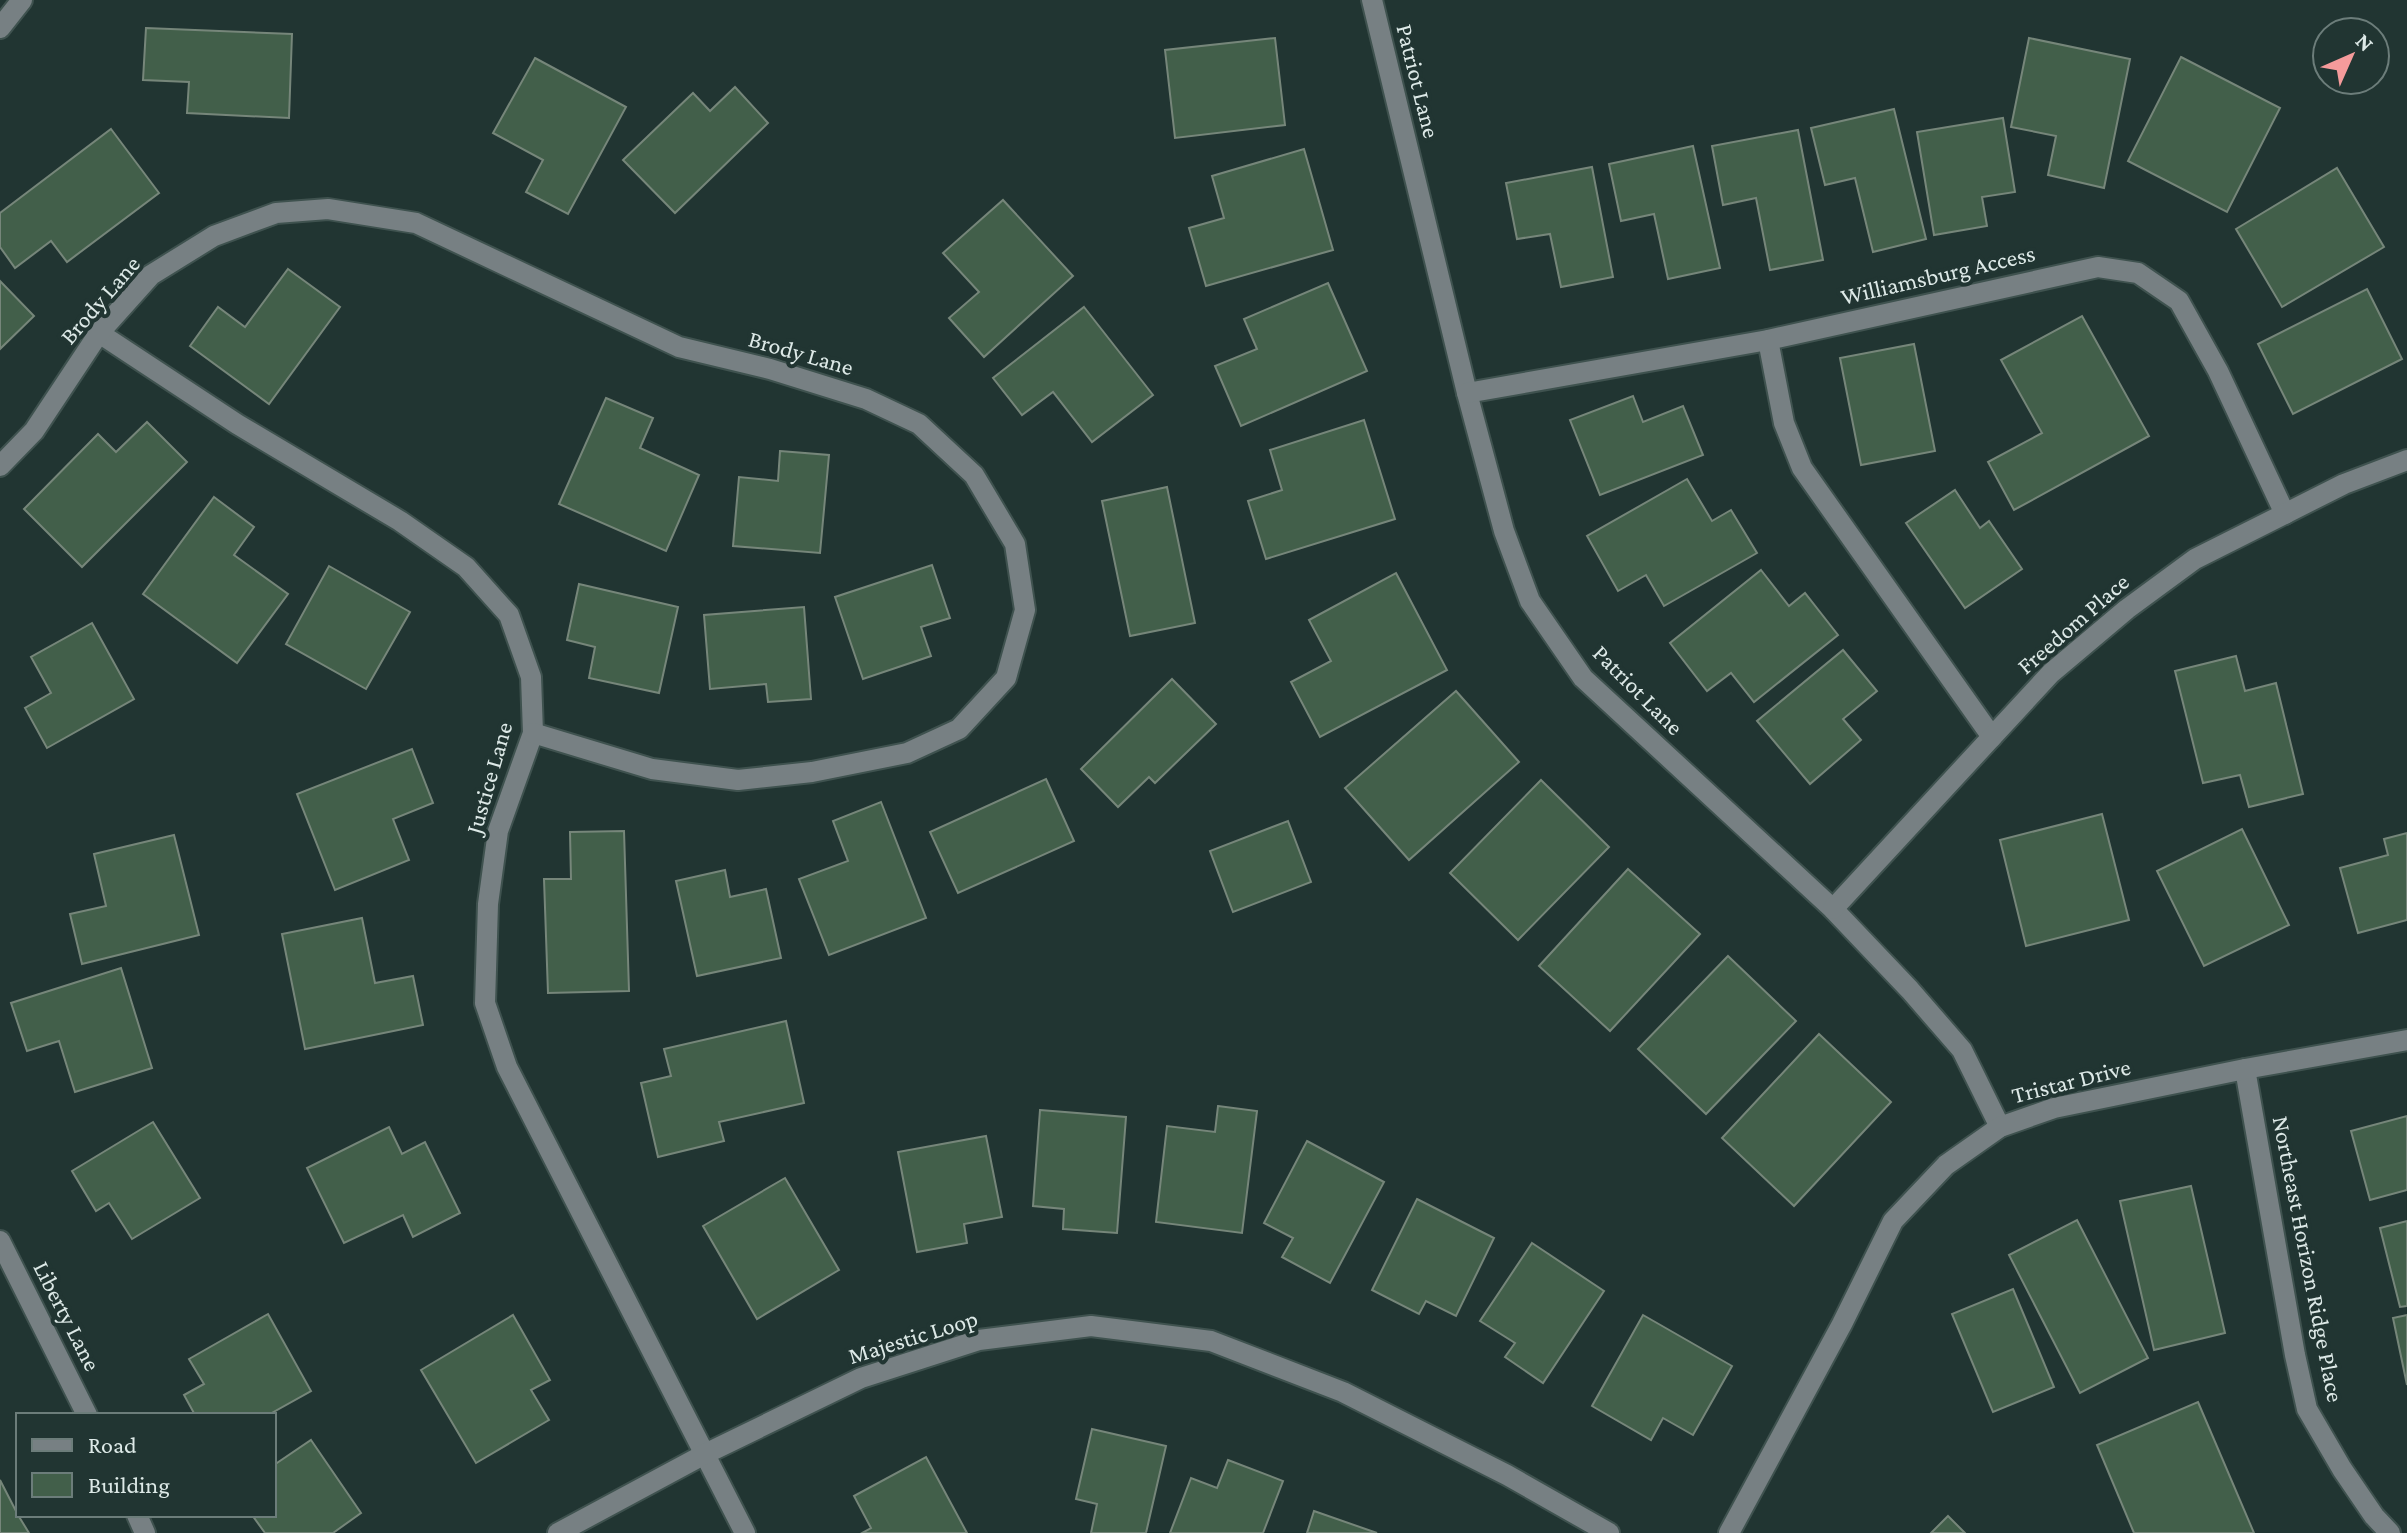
<svg xmlns="http://www.w3.org/2000/svg" width="2407" height="1533" font-family="'Crimson Pro',serif">
<style>
.building{fill:#425f4a;stroke:#76867a;stroke-width:2}
.lines{fill:none;stroke-linecap:round;stroke-linejoin:round}
.minor-casing{stroke:#3f524f;stroke-width:24}
.minor{stroke:#778083;stroke-width:20}
.labels{text-anchor:middle;stroke-width:8;stroke-linejoin:round;paint-order:stroke}
.street-label{font-size:24px;fill:#dde9e7;stroke:#213532}
</style>
<rect width="100%" height="100%" fill="#213532"/>
<!-- building -->
<g class="building">
<polygon points="146,28 292,34 289,118 187,113 189,82 143,80"/>
<polygon points="1275,38 1285,125 1175,138 1165,50"/>
<polygon points="2029,38 2130,59 2104,188 2048,175 2056,136 2011,127"/>
<polygon points="2181,57 2280,108 2227,212 2128,161"/>
<polygon points="535,58 626,107 568,214 526,192 543,160 493,133"/>
<polygon points="735,87 768,123 675,213 623,160 693,93 710,111"/>
<polygon points="1894,109 1926,239 1873,252 1855,178 1825,185 1811,128"/>
<polygon points="2003,118 2015,192 1982,197 1987,226 1934,235 1917,132"/>
<polygon points="111,129 159,193 67,262 51,241 15,268 0,247 0,213"/>
<polygon points="1798,130 1823,260 1770,270 1756,198 1723,205 1712,146"/>
<polygon points="1693,146 1720,268 1668,279 1654,214 1621,221 1609,164"/>
<polygon points="1304,149 1333,250 1206,286 1189,228 1224,218 1212,176"/>
<polygon points="1592,167 1613,277 1561,287 1550,234 1517,239 1506,183"/>
<polygon points="2337,168 2384,247 2282,307 2236,229"/>
<polygon points="1003,200 1073,276 984,357 949,318 979,292 943,253"/>
<polygon points="288,269 340,307 269,404 190,346 218,307 245,327"/>
<polygon points="0,281 34,316 0,349"/>
<polygon points="1328,283 1367,371 1241,426 1215,366 1257,349 1244,319"/>
<polygon points="2367,289 2402,359 2293,414 2258,344"/>
<polygon points="1084,307 1153,395 1092,442 1053,392 1022,415 993,378"/>
<polygon points="2082,316 2149,436 2014,510 1988,462 2042,433 2001,360"/>
<polygon points="1914,344 1935,451 1861,465 1840,358"/>
<polygon points="1633,396 1643,422 1683,406 1703,455 1600,495 1570,420"/>
<polygon points="606,398 653,418 640,448 699,475 666,551 559,504"/>
<polygon points="1364,420 1395,519 1266,559 1248,501 1282,490 1270,450"/>
<polygon points="147,422 187,462 82,567 24,509 98,434 116,452"/>
<polygon points="780,451 829,455 820,553 733,546 739,477 778,481"/>
<polygon points="1687,479 1712,521 1731,510 1757,553 1664,606 1646,575 1618,591 1587,536"/>
<polygon points="1167,487 1195,623 1130,636 1102,501"/>
<polygon points="1955,490 1980,528 1989,521 2022,569 1965,608 1906,523"/>
<polygon points="214,497 254,527 234,555 288,594 237,663 143,594"/>
<polygon points="932,565 950,618 921,627 931,656 863,679 835,597"/>
<polygon points="329,566 410,612 366,689 286,644"/>
<polygon points="1761,570 1789,606 1805,593 1838,635 1754,702 1731,673 1707,691 1670,643"/>
<polygon points="1396,573 1447,670 1320,737 1291,682 1331,661 1309,620"/>
<polygon points="579,584 678,607 659,693 589,678 595,647 567,640"/>
<polygon points="804,607 811,699 768,702 766,684 710,689 704,615"/>
<polygon points="92,623 134,699 47,748 25,708 51,693 31,657"/>
<polygon points="1843,650 1877,691 1843,719 1861,740 1810,784 1757,721"/>
<polygon points="2236,656 2245,691 2276,683 2303,794 2249,807 2240,775 2203,783 2175,671"/>
<polygon points="1172,679 1216,724 1155,783 1149,777 1118,807 1081,769"/>
<polygon points="1456,691 1519,762 1409,860 1345,788"/>
<polygon points="412,749 433,803 393,819 409,860 335,890 297,794"/>
<polygon points="1046,779 1074,841 958,893 930,832"/>
<polygon points="1541,780 1609,847 1518,940 1450,873"/>
<polygon points="881,802 926,918 829,955 799,879 848,861 833,821"/>
<polygon points="2102,814 2129,920 2026,946 2000,840"/>
<polygon points="1288,821 1311,882 1233,912 1210,851"/>
<polygon points="2242,829 2289,925 2204,966 2157,871"/>
<polygon points="624,831 629,991 548,993 544,879 571,879 570,832"/>
<polygon points="2407,833 2407,920 2358,933 2340,868 2388,855 2384,839"/>
<polygon points="174,835 199,935 82,964 70,914 106,906 94,854"/>
<polygon points="1628,869 1700,934 1610,1031 1539,966"/>
<polygon points="725,870 730,897 766,889 781,958 697,976 676,881"/>
<polygon points="362,918 375,983 413,976 423,1025 305,1049 282,934"/>
<polygon points="1728,956 1796,1021 1706,1114 1638,1049"/>
<polygon points="121,968 152,1068 75,1092 59,1041 27,1051 11,1003"/>
<polygon points="786,1021 804,1103 719,1122 724,1141 658,1157 641,1083 671,1076 664,1049"/>
<polygon points="1819,1034 1891,1102 1794,1206 1722,1138"/>
<polygon points="1218,1106 1257,1111 1242,1233 1156,1222 1167,1126 1215,1132"/>
<polygon points="1040,1110 1126,1117 1117,1233 1063,1229 1064,1209 1033,1206"/>
<polygon points="2407,1116 2407,1190 2370,1200 2351,1131"/>
<polygon points="153,1122 200,1198 132,1239 109,1203 96,1211 72,1171"/>
<polygon points="389,1127 402,1154 425,1142 460,1213 413,1237 403,1215 344,1243 307,1168"/>
<polygon points="986,1136 1002,1217 964,1224 967,1243 917,1252 898,1152"/>
<polygon points="1307,1141 1384,1182 1330,1283 1282,1257 1293,1238 1264,1223"/>
<polygon points="785,1178 839,1270 757,1319 703,1226"/>
<polygon points="2191,1186 2225,1333 2154,1350 2120,1201"/>
<polygon points="1417,1199 1494,1238 1456,1316 1426,1301 1419,1314 1372,1290"/>
<polygon points="2077,1220 2148,1358 2080,1393 2009,1255"/>
<polygon points="2407,1221 2407,1306 2400,1307 2380,1228"/>
<polygon points="1532,1243 1604,1291 1543,1383 1505,1357 1515,1343 1480,1321"/>
<polygon points="2013,1289 2054,1387 1993,1412 1952,1314"/>
<polygon points="268,1314 311,1391 268,1415 195,1415 184,1395 204,1384 189,1359"/>
<polygon points="513,1315 550,1380 531,1390 549,1420 476,1463 421,1370"/>
<polygon points="1643,1315 1732,1366 1693,1435 1663,1418 1651,1440 1592,1406"/>
<polygon points="2407,1315 2407,1385 2393,1318"/>
<polygon points="2198,1402 2254,1533 2134,1533 2097,1445"/>
<polygon points="1092,1429 1166,1446 1146,1533 1091,1533 1097,1504 1076,1499"/>
<polygon points="311,1440 361,1513 333,1533 265,1533 252,1515 274,1515 274,1465"/>
<polygon points="926,1457 967,1533 862,1533 871,1528 854,1496"/>
<polygon points="1228,1460 1283,1481 1263,1533 1170,1533 1191,1478 1217,1488"/>
<polygon points="0,1480 18,1515 29,1533 0,1533"/>
<polygon points="1314,1511 1377,1533 1307,1533"/>
<polygon points="1948,1516 1965,1533 1931,1533"/>
</g>
<g class="lines">
<defs>
<g id="minor">
<polyline points="1372,0 1467,393 1504,531 1530,601 1583,678 1833,909 1910,990 1962,1050 2000,1127"/>
<polyline points="0,28 22,0"/>
<polyline points="99,333 237,424 400,521 466,567 509,615 531,677 533,733 498,831 488,904 485,1003 507,1067 745,1533"/>
<polyline points="1768,340 1784,423 1802,468 1992,737"/>
<polyline points="1467,393 1768,340 2098,267 2138,273 2179,301 2218,371 2285,514"/>
<polyline points="0,466 34,431 99,333 151,275 214,236 276,213 328,209 416,223 679,347 770,369 866,399 919,424 974,475 1015,544 1025,610 1006,678 959,729 907,753 812,772 738,780 652,769 533,733"/>
<polyline points="1833,909 2051,673 2127,609 2195,559 2344,484 2407,460"/>
<polyline points="2245,1069 2295,1355 2307,1409 2342,1469 2374,1516 2390,1533"/>
<polyline points="0,1241 87,1415"/>
<polyline points="137,1515 145,1533"/>
<polyline points="558,1533 705,1454 861,1378 979,1340 1091,1326 1211,1341 1343,1392 1507,1475 1609,1533"/>
<polyline points="1729,1533 1842,1324 1893,1221 1946,1165 2000,1127 2054,1108 2245,1069 2407,1040"/>
</g>
</defs>
<!-- minor casing -->
<use href="#minor" class="minor-casing"/>
<!-- minor -->
<use href="#minor" class="minor"/>
</g>
<g class="labels">
<!-- street labels -->
<g class="street-label">
<text transform="translate(1418 81) rotate(76)" y="8">Patriot Lane</text>
<text transform="translate(1938 275) rotate(-13)" y="8">Williamsburg Access</text>
<text transform="translate(100 300) rotate(-49)" y="8">Brody Lane</text>
<text transform="translate(801 353) rotate(16)" y="8">Brody Lane</text>
<text transform="translate(2073 624) rotate(-41)" y="8">Freedom Place</text>
<text transform="translate(1638 690) rotate(45)" y="8">Patriot Lane</text>
<text transform="translate(489 778) rotate(-74)" y="8">Justice Lane</text>
<text transform="translate(2071 1081) rotate(-14)" y="8">Tristar Drive</text>
<text transform="translate(2308 1259) rotate(79)" y="8">Northeast Horizon Ridge Place</text>
<text transform="translate(67 1316) rotate(63)" y="8">Liberty Lane</text>
<text transform="translate(913 1337) rotate(-17)" y="8">Majestic Loop</text>
</g>
</g>
<!-- legend -->
<rect x="16" y="1413" width="260" height="104" fill="#213532" stroke="#6c7d7a" stroke-width="2"/>
<rect x="32" y="1439" width="40" height="12" fill="#778083" stroke="#6c7d7a" stroke-width="2"/>
<text x="88" y="1453" font-size="24" fill="#dde9e7">Road</text>
<rect x="32" y="1473" width="40" height="24" fill="#425f4a" stroke="#6c7d7a" stroke-width="2"/>
<text x="88" y="1493" font-size="24" fill="#dde9e7">Building</text>
<!-- north arrow -->
<g transform="translate(2351 56) rotate(45)"><circle r="38" fill="#213532" stroke="#6c7d7a" stroke-width="2"/>
<path d="M0-6L14 30L0 20L-14 30Z" fill="#f59b9b"/>
<text y="-12" font-size="22" font-weight="bold" text-anchor="middle" fill="#dde9e7">N</text>
</g>
</svg>
